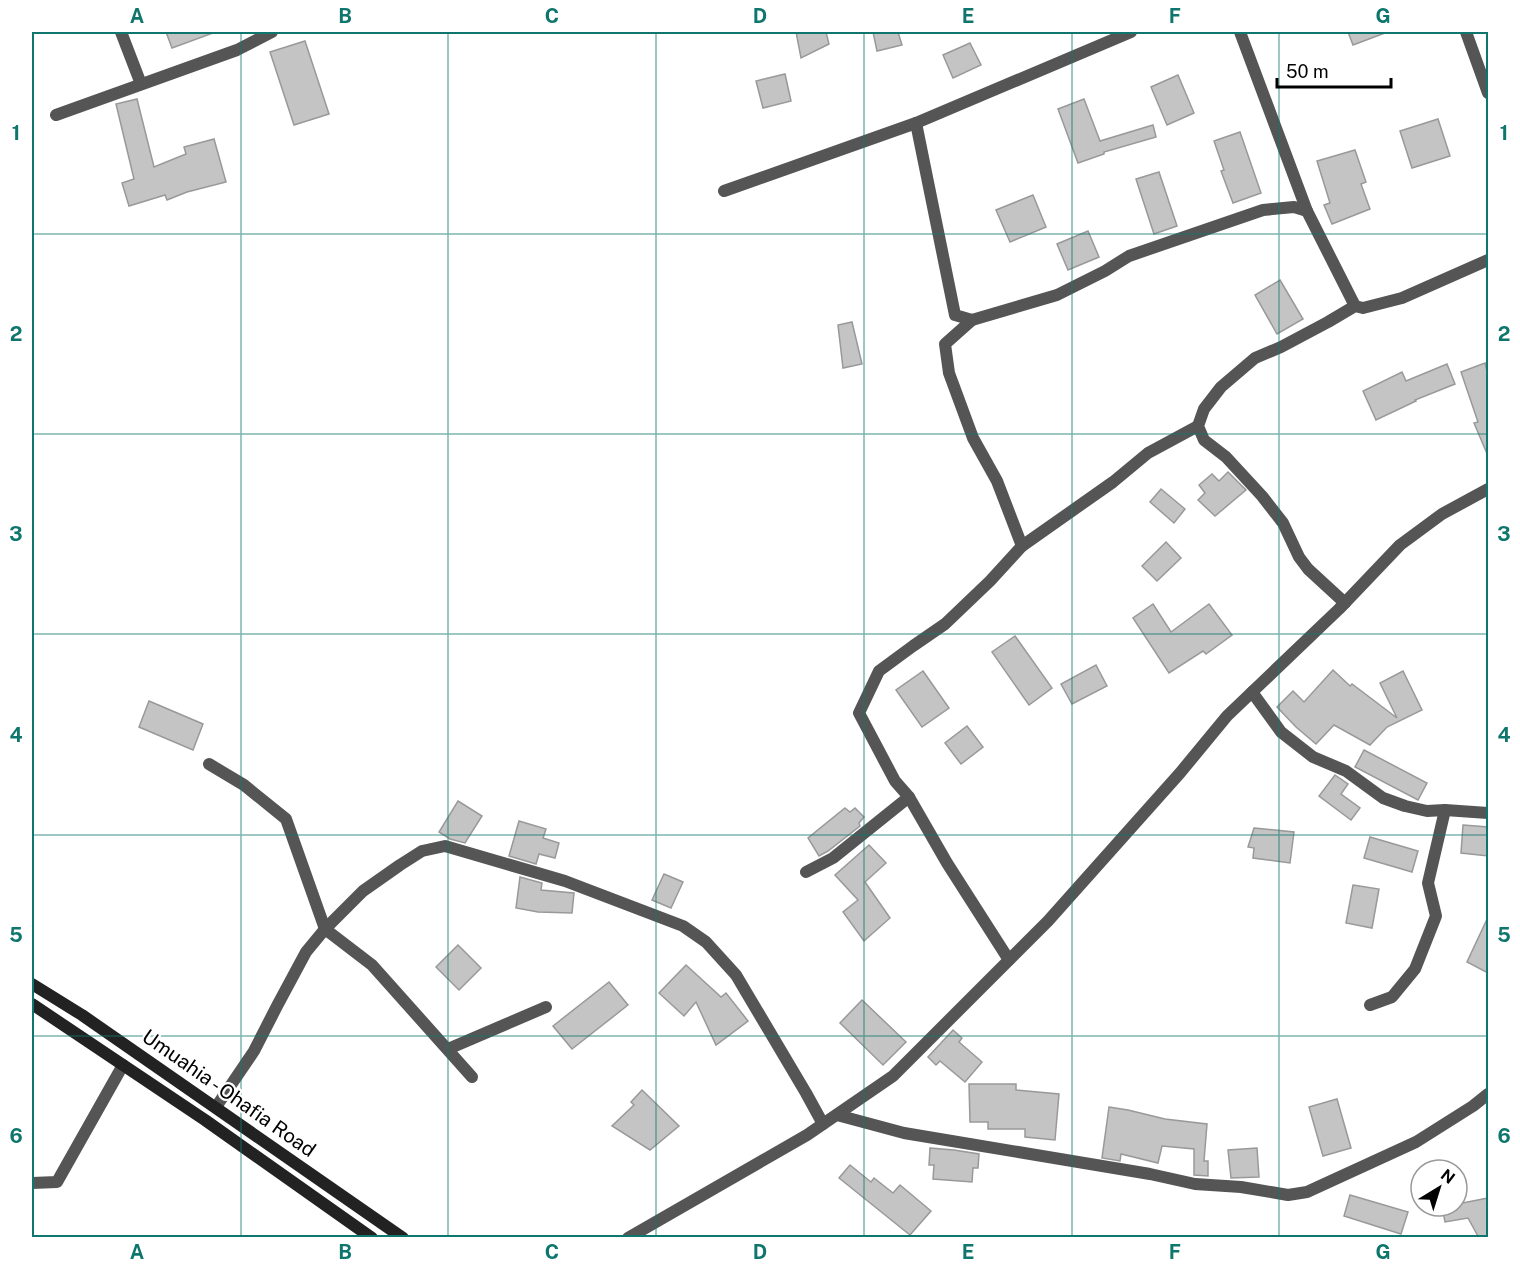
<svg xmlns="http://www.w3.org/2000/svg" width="1520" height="1269" font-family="'Public Sans',sans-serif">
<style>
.building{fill:#c4c4c4;stroke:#999;stroke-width:1.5}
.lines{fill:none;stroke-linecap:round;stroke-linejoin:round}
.minor{stroke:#555;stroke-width:12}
.secondary{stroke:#222;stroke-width:12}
.grid{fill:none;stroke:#0f766e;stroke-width:1.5;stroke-opacity:0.55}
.labels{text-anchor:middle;stroke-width:4.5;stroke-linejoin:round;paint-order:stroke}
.street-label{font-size:20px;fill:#000;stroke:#fff}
.neatline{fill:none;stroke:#0f766e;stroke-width:2}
.grid-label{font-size:20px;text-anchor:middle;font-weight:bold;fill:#0f766e}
</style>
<rect width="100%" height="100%" fill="#fff"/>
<!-- building -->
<g class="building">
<polygon points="166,32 212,32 213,33 172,48"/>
<polygon points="796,32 826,32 829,44 801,58"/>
<polygon points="873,32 898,32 902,45 877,51"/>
<polygon points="1348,32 1385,32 1385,33 1353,45"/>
<polygon points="305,41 329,114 294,125 270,52"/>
<polygon points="970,43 981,65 953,78 943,55"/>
<polygon points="785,74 791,101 763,108 756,81"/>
<polygon points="1178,75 1194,113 1167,125 1151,87"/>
<polygon points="137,99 154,167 186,154 184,147 214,139 226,182 187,192 167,200 165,195 129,206 122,183 134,179 116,104"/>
<polygon points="1084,99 1100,141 1153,125 1156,137 1104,152 1104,154 1078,163 1058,109"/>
<polygon points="1438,119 1450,156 1412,168 1400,131"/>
<polygon points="1240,132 1261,193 1233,203 1221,171 1224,170 1214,141"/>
<polygon points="1355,150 1366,182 1361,184 1370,209 1332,224 1324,205 1330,203 1317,161"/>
<polygon points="1159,172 1177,226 1154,234 1136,179"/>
<polygon points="1033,195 1046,227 1010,242 996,210"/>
<polygon points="1088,231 1099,257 1068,270 1057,244"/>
<polygon points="1280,280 1303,319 1277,334 1255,295"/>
<polygon points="852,322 862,364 843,368 838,325"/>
<polygon points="1485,363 1488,375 1488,456 1474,423 1478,422 1461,372"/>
<polygon points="1447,364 1455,384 1415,400 1416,401 1376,420 1363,391 1402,372 1406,381"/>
<polygon points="1228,472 1246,490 1215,516 1198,500 1205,493 1199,485 1212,474 1219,481"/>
<polygon points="1161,489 1185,509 1174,523 1150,502"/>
<polygon points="1166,542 1181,558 1157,581 1142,566"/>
<polygon points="1153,604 1171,632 1209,604 1232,635 1206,654 1203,651 1169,673 1133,618"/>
<polygon points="1015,636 1052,688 1029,705 992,652"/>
<polygon points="1096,665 1107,686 1072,704 1061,684"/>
<polygon points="1333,670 1350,686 1352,684 1397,718 1380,683 1403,671 1422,710 1387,727 1370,745 1334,725 1316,744 1296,727 1277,707 1293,691 1304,702"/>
<polygon points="923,671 949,708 922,727 896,690"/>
<polygon points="149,701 203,724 193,750 139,727"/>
<polygon points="967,726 983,747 961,764 945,743"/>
<polygon points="1364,750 1427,783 1418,800 1355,767"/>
<polygon points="1335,775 1348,784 1341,794 1360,808 1351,820 1319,796"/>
<polygon points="458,801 482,816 465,843 450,839 439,832"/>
<polygon points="845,808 850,812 855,808 864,817 859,823 860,826 828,851 819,856 808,838"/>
<polygon points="519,821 546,829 543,838 559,843 555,858 539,854 536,864 509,856"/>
<polygon points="1463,825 1488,827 1488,856 1461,853"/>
<polygon points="1254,828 1294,832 1290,863 1253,858 1254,848 1248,847"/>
<polygon points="1370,837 1418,851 1412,872 1364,858"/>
<polygon points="869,845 886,863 865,882 890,918 864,941 843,912 858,900 835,875"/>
<polygon points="664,874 683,882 671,908 652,900"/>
<polygon points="520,877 542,883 541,890 574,893 572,913 538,912 516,908"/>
<polygon points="1353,885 1379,889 1372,928 1346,923"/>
<polygon points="1488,917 1488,973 1467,962"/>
<polygon points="458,945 481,968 459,990 436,967"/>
<polygon points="686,965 721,997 726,993 748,1021 716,1045 696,1002 684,1016 659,993"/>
<polygon points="609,982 628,1005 572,1049 553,1026"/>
<polygon points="862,1000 906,1042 883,1065 840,1023"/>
<polygon points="953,1030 962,1038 959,1042 982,1062 965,1082 940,1061 936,1065 928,1057"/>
<polygon points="969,1084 1016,1084 1016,1090 1059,1094 1055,1140 1025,1137 1025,1129 988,1129 988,1122 970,1122"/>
<polygon points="642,1090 679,1126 650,1150 612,1126 634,1105 631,1102"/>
<polygon points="1337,1099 1351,1148 1323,1156 1309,1107"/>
<polygon points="1109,1107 1128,1110 1165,1119 1207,1124 1204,1161 1208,1161 1208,1176 1194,1175 1194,1149 1162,1146 1158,1163 1121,1154 1120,1161 1102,1158"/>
<polygon points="930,1148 954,1150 979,1154 978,1168 973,1168 972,1182 933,1179 934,1165 929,1165"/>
<polygon points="1257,1148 1259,1177 1231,1178 1228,1150"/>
<polygon points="850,1165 871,1182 874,1178 893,1193 900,1185 931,1211 910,1235 839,1178"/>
<polygon points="1350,1195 1408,1212 1401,1234 1344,1216"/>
<polygon points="1488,1198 1488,1238 1479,1238 1468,1218 1445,1222 1442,1207 1457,1206 1457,1204"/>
</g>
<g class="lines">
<!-- minor -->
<g class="minor">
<polyline points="121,32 141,84"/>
<polyline points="1240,32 1307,211"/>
<polyline points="1466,32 1488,93"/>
<polyline points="56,115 237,50 272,32"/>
<polyline points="916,123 955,315 972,320 1057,295 1105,271 1129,256 1263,210 1294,207 1307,211 1355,306"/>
<polyline points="724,191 916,123 1131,32"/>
<polyline points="1022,546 1113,482 1148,453 1198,426"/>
<polyline points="1345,603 1308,569 1299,557 1283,523 1262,496 1226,457 1204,440 1198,426 1204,409 1221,387 1255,358 1281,347 1328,322 1355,306 1363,308 1402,298 1488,260"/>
<polyline points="1252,692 1281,732 1313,757 1346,771 1383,798 1405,806 1427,811 1445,810 1488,813"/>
<polyline points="209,764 244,785 286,819 325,929 372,965 472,1077"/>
<polyline points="909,797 947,863 1009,960"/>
<polyline points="806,872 833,858 909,797 895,781 859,713 879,671 913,646 945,624 990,581 1022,546 997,481 973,438 949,373 945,344 972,320"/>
<polyline points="1370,1005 1392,997 1415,969 1436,916 1428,883 1445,810"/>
<polyline points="448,1049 546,1007"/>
<polyline points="216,1107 254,1051 277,1006 306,952 325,929 363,891 400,865 422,851 445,846 565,881 683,926 706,942 736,975 806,1093 823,1124"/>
<polyline points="837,1115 904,1133 1150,1174 1195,1184 1241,1187 1288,1195 1307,1192 1416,1142 1473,1106 1488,1094"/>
<polyline points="32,1183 57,1182 123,1065"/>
<polyline points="628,1238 807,1135 893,1076 1048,921 1180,773 1227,716 1339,609 1400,545 1442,514 1488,489"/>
</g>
<!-- secondary -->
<g class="secondary">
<polyline points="32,984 82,1015 403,1238"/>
<polyline points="32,1004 205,1120 372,1238"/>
</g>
</g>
<!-- grid -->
<path class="grid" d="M241,32v1206M448,32v1206M656,32v1206M864,32v1206M1072,32v1206M1279,32v1206M32,234h1456M32,434h1456M32,634h1456M32,835h1456M32,1036h1456"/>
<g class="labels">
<!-- street labels -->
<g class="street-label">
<text transform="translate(229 1093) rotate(35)" y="7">Umuahia - Ohafia Road</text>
</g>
</g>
<!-- border -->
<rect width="1520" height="1269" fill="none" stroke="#ffffff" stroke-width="66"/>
<!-- north arrow -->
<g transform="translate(1439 1188) rotate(38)"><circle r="28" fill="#ffffff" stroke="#999999" stroke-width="1.5"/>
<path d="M0-4.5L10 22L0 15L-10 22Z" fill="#000000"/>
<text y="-9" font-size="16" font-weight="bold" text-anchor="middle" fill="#000000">N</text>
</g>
<!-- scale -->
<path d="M1277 78v9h114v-9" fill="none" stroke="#000000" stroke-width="3"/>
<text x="1286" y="78" font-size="18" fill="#000000" stroke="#ffffff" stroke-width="4.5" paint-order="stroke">50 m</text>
<rect x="33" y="33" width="1454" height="1203" class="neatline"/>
<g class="grid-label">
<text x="137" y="23">A</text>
<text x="345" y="23">B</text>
<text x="552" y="23">C</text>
<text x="760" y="23">D</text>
<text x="968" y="23">E</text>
<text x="1175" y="23">F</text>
<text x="1383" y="23">G</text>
<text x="16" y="140">1</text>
<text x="1504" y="140">1</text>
<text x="16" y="341">2</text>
<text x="1504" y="341">2</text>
<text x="16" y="541">3</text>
<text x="1504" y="541">3</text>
<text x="16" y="742">4</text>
<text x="1504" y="742">4</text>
<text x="16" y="942">5</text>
<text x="1504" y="942">5</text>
<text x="16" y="1143">6</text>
<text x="1504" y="1143">6</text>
<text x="137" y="1259">A</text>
<text x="345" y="1259">B</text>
<text x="552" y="1259">C</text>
<text x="760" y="1259">D</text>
<text x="968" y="1259">E</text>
<text x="1175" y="1259">F</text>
<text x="1383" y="1259">G</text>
</g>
</svg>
